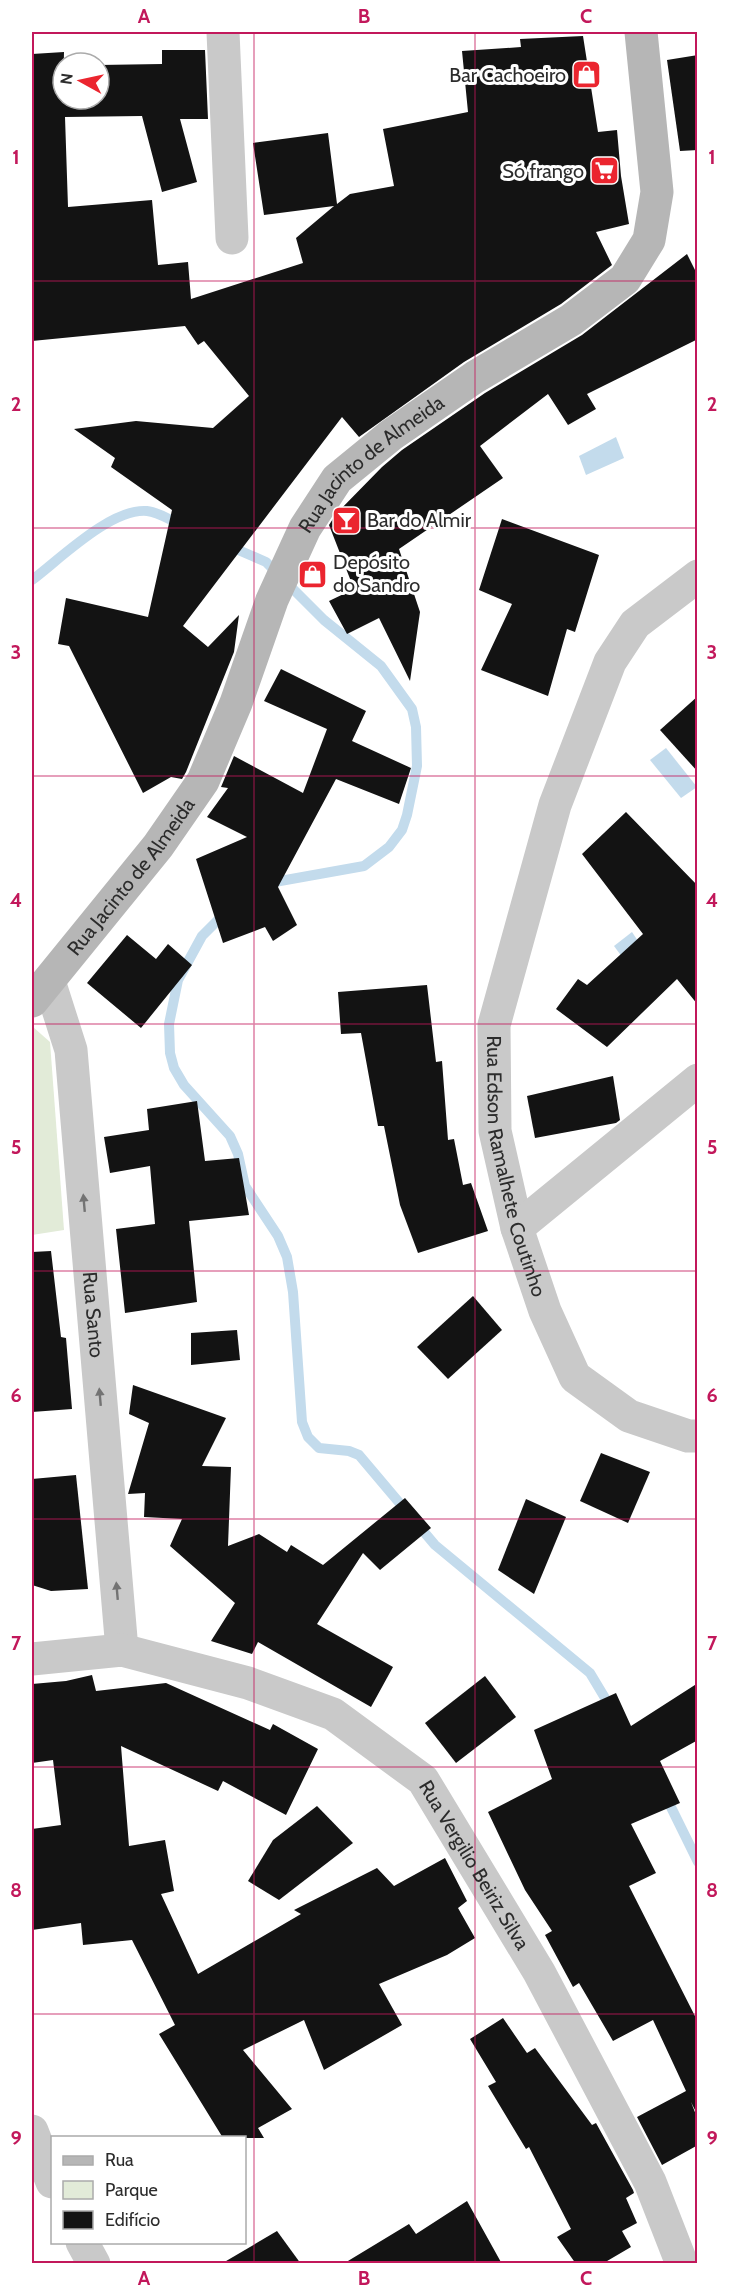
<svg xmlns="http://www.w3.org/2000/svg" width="729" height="2295" font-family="Cabin,sans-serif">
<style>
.green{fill:#e2ebd8}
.water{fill:#c3dbec}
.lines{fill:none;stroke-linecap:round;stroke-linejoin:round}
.stream{stroke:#c3dbec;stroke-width:10}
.building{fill:#131313}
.street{stroke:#c9c9c9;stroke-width:33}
.secondary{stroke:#b6b6b6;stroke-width:33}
.oneway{fill:#737373}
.grid{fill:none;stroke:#c2185b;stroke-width:1.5;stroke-opacity:0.55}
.labels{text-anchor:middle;stroke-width:6;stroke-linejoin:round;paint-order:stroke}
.poi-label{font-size:20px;fill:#2c2c2c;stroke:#fff;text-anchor:end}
.street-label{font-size:20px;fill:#2c2c2c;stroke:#fff}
.neatline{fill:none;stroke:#c2185b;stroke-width:2}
.grid-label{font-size:20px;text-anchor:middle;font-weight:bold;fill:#c2185b}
</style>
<rect width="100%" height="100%" fill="#fff"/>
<!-- green -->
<polygon class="green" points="33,1027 50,1042 64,1230 32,1235"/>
<!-- water -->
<g class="water">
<polygon points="616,437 624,458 586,475 579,456"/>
<polygon points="666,748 697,787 681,798 650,760"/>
<polygon points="632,932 659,973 642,984 614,946"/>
</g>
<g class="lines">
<!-- stream -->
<g class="stream">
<polyline points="229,546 266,562 324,620 381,666 412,709 416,727 417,766 407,815 402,830 389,847 364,866 269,883"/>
<path d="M32,580c28,-21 79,-72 115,-69 12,1 24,10 35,14"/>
<polyline points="225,913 202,936 178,980 169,1024 170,1053 174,1068 184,1085 230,1136 238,1154 245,1186 278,1236 287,1257 293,1292 302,1422 308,1437 319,1448 349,1451 359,1455 435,1545 590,1673 611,1708"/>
<polyline points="665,1795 698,1862"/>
</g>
</g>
<!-- building -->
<g class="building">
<polygon points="583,36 598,132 617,130 621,176 629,224 596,232 612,265 561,304 464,362 359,437 342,417 183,626 208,647 239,615 234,652 186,772 182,779 171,777 143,793 69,646 58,644 66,598 148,617 172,510 111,467 115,458 74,429 136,421 213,428 249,396 204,341 198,345 185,326 32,341 32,54 64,52 63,99 99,99 99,65 162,64 162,50 205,50 208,119 180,119 197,182 162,192 142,116 65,117 68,207 152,200 158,265 188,262 191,299 303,263 296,238 334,206 264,215 253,143 328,133 337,204 350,194 394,186 383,129 468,112 462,51 521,47 520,39"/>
<polygon points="698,55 698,150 680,151 667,60"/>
<polygon points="687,254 698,276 698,339 587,394 596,409 568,425 548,394 480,446 503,478 399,549 420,612 410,681 379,618 347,634 329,601 354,589 329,525 336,514 382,467 402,450 485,393 582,335"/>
<polygon points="502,519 599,555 575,632 567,629 548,696 481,670 512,604 479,590"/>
<polygon points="281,669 366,711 352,741 411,768 399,804 336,779 278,887 297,925 273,941 265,927 223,943 196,859 247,837 207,817 228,788 221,787 234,756 303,793 327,729 264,701"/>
<polygon points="698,696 698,772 660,730"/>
<polygon points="626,812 698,886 698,1005 677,979 607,1047 556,1009 578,979 587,985 643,934 582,854"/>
<polygon points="127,935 156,959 168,944 192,965 141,1028 87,983"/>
<polygon points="427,985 436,1062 442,1061 448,1140 454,1139 463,1185 471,1183 488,1231 418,1253 400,1205 384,1126 378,1126 361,1033 341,1034 338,992"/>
<polygon points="613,1076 620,1120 616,1123 535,1138 527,1096"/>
<polygon points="197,1101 205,1161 239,1158 249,1215 189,1221 197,1302 125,1313 116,1229 155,1224 150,1166 110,1173 104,1137 149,1130 147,1109"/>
<polygon points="51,1251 61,1337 66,1338 72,1409 32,1412 32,1252"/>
<polygon points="473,1296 502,1330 448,1379 417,1347"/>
<polygon points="237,1330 240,1360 191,1365 191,1333"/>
<polygon points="133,1385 226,1418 202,1466 231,1467 228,1546 259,1534 287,1552 291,1545 323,1565 405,1498 431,1528 380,1570 363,1553 317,1624 393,1667 371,1707 258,1642 252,1654 211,1641 235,1603 170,1546 182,1519 144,1517 145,1493 128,1494 149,1423 129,1414"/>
<polygon points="601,1453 650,1472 628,1523 580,1501"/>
<polygon points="76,1475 88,1589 51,1591 32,1585 32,1479"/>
<polygon points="526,1499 566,1517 534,1594 498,1570"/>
<polygon points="92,1675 96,1691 166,1683 270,1730 273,1724 318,1749 286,1815 223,1781 218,1791 121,1746 129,1846 165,1840 174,1891 161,1894 198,1974 301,1914 294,1910 377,1868 394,1886 445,1858 467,1901 458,1908 475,1938 447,1955 379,1984 402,2025 324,2070 304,2020 243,2050 292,2109 258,2128 264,2138 223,2138 159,2034 175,2025 132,1940 83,1945 81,1923 32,1930 32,1829 61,1825 53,1760 32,1763 32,1684 66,1681"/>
<polygon points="485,1676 516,1717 456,1763 425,1723"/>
<polygon points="698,1683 698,1740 660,1761 680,1803 631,1824 656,1873 629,1886 698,2022 698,2116 691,2102 698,2120 698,2145 662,2165 637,2117 686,2091 653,2020 613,2041 579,1983 573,1987 545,1935 552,1931 525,1890 488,1812 552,1779 534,1730 616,1693 631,1726"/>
<polygon points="317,1806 353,1843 279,1900 248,1881 273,1840"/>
<polygon points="503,2018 527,2053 535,2048 592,2125 596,2123 633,2190 634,2193 626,2198 637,2223 622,2231 631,2247 602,2264 576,2264 557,2237 571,2229 529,2147 526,2149 488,2086 496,2082 470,2039"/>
<polygon points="467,2201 502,2264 343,2264 409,2224 416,2234"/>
<polygon points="277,2231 301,2264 221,2264"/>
</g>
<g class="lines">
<!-- street -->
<g class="street">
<polyline points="223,32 232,238"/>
<path id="s1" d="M698,576l-63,48 -25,38 -55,143 -61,220 1,106 22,97 28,83 30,66 54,39 59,20h10"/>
<path id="s2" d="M49,981l22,69 51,600"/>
<polyline points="517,1228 698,1080"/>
<path id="s3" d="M32,1659l90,-9 126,33 85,31 90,66 116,192 111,210 32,82"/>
<polyline points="32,2131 52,2182"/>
<polyline points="82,2242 94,2264"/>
</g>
<!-- secondary -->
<path class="secondary" id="s4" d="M32,1001l126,-155 45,-65 33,-78 36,-103 33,-72 32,-49 54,-44 84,-58 96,-57 54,-41 24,-39 8,-48 -16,-160"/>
</g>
<!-- one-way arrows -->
<defs><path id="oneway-solid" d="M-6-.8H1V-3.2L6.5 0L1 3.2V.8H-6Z" transform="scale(1.5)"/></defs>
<g class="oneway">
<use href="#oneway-solid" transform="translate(84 1203) rotate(-95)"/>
<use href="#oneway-solid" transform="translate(100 1397) rotate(-95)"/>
<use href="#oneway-solid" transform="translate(117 1591) rotate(-95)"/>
</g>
<!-- grid -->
<path class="grid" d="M254,32v2232M475,32v2232M32,281h666M32,528h666M32,776h666M32,1024h666M32,1271h666M32,1519h666M32,1767h666M32,2014h666"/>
<!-- icons -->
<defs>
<symbol id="shop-square" viewBox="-11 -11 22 22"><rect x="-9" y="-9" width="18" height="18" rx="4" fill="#eb252f" stroke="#fff"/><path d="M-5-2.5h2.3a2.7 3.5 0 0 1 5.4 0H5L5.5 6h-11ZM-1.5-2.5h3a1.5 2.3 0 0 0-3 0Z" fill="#fff"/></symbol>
<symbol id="supermarket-square" viewBox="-11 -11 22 22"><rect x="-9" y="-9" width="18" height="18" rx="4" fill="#eb252f" stroke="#fff"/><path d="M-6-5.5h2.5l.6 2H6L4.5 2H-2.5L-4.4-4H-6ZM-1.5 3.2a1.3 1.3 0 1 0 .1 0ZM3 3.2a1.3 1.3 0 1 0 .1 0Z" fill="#fff"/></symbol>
<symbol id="bar-square" viewBox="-11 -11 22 22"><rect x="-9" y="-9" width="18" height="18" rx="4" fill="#eb252f" stroke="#fff"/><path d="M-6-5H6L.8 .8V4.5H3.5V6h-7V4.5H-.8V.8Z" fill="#fff"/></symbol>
</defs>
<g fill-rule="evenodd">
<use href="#shop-square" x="570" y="58" width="33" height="33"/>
<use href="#supermarket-square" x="588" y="154" width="33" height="33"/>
<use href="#bar-square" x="330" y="504" width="33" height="33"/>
<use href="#shop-square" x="296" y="558" width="33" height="33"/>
</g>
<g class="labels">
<!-- poi labels -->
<g class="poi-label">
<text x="566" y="82">Bar Cachoeiro</text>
<text x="584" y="178">Só frango</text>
<text x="367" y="527" text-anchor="start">Bar do Almir</text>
<text x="333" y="569" text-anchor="start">Depósito<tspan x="333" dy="23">do Sandro</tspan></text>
</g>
<!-- street labels -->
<g class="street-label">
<text dy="7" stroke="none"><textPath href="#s4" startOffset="645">Rua Jacinto de Almeida</textPath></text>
<text dy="7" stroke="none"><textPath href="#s4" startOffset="159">Rua Jacinto de Almeida</textPath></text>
<text dy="7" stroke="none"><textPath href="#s1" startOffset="650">Rua Edson Ramalhete Coutinho</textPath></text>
<text dy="7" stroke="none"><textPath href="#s2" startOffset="338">Rua Santo</textPath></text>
<text dy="7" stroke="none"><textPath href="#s3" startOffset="522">Rua Vergilio Beiriz Silva</textPath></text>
</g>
</g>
<!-- border -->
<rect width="729" height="2295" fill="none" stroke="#ffffff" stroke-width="66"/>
<!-- legend -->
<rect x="51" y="2136" width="195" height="108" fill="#ffffff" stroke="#ababab" stroke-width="1.5"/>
<rect x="63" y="2156" width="30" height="9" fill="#b6b6b6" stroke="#ababab" stroke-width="1.5"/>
<text x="105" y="2166" font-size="18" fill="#2c2c2c">Rua</text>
<rect x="63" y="2181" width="30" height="18" fill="#e2ebd8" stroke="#ababab" stroke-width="1.5"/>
<text x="105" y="2196" font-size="18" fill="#2c2c2c">Parque</text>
<rect x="63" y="2211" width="30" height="18" fill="#131313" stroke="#ababab" stroke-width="1.5"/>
<text x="105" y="2226" font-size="18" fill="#2c2c2c">Edifício</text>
<!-- north arrow -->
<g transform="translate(81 81) rotate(278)"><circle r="28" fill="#ffffff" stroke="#ababab" stroke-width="1.5"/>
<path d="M0-4.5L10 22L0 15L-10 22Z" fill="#eb252f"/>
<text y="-9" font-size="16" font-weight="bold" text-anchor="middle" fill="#2c2c2c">N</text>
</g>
<rect x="33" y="33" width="663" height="2229" class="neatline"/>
<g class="grid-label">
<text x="144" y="23">A</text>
<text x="364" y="23">B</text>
<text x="586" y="23">C</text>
<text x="16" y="164">1</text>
<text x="712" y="164">1</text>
<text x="16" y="411">2</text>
<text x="712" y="411">2</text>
<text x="16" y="659">3</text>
<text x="712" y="659">3</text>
<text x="16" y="907">4</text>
<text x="712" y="907">4</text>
<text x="16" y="1154">5</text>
<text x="712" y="1154">5</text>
<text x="16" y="1402">6</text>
<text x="712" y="1402">6</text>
<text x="16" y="1650">7</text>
<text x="712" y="1650">7</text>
<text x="16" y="1897">8</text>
<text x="712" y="1897">8</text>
<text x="16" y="2145">9</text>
<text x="712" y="2145">9</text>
<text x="144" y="2285">A</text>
<text x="364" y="2285">B</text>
<text x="586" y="2285">C</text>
</g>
</svg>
